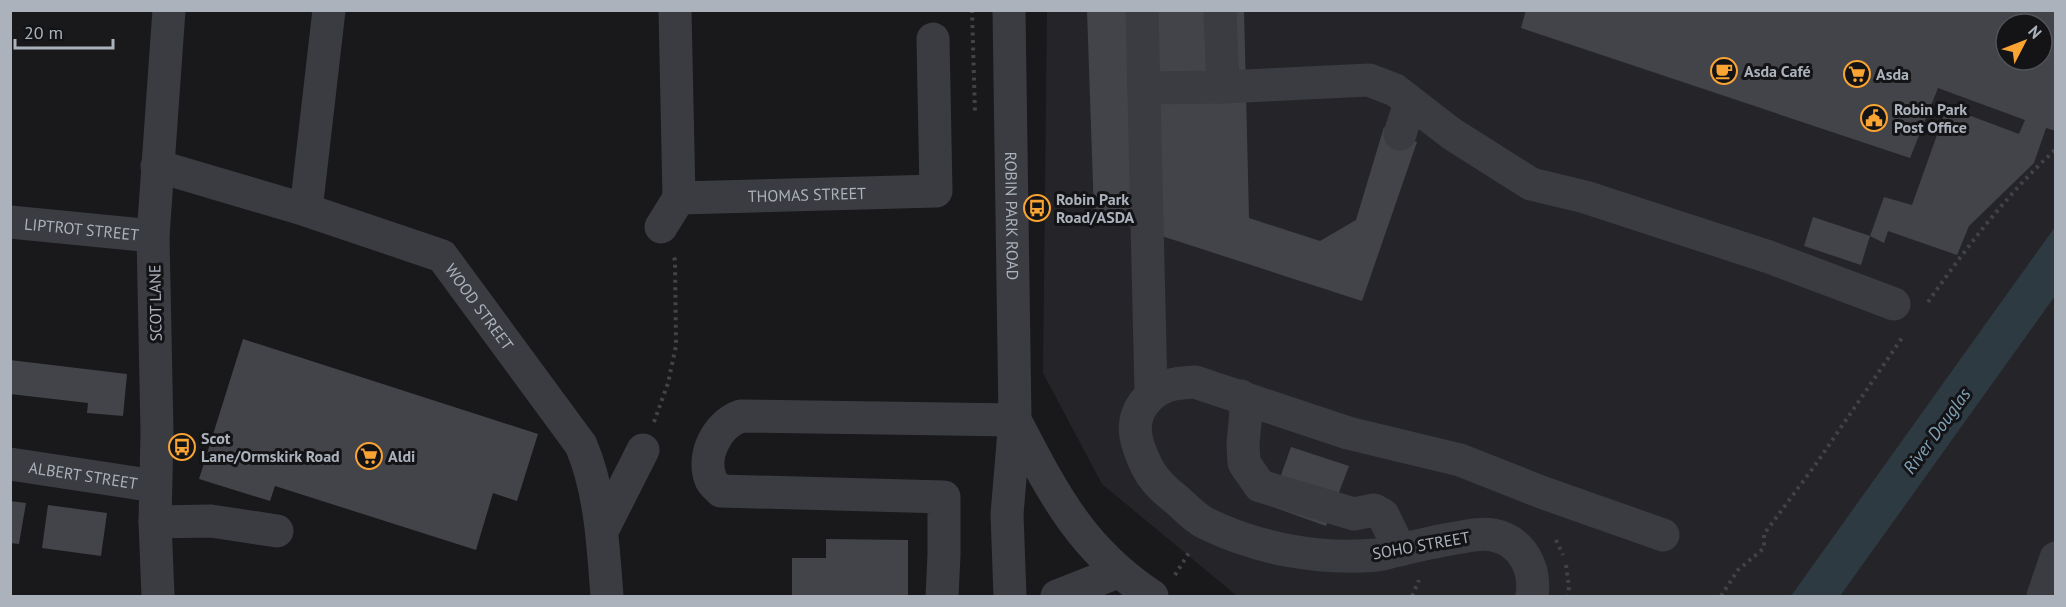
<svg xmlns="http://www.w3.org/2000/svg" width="2066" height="607" font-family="'PT Sans',sans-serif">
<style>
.built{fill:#252529;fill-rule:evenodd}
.water{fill:#2e3a41}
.building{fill:#434449;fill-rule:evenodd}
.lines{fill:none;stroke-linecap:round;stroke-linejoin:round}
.path{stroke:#404348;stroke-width:4;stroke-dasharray:3 4.5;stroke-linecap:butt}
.minor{stroke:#3a3c41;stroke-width:33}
.labels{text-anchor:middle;stroke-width:6;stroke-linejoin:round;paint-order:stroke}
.poi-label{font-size:16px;font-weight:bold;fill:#abb2bc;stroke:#141417;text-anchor:start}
.street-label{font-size:16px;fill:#abb2bc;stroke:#141417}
.water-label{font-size:18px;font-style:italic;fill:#81a3b8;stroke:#141417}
</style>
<rect width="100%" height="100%" fill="#19191c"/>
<!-- built -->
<path class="built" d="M1047,11h1008v585h-818l-135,-112 -59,-111zM2006,24h36v36h-36z"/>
<!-- water -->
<polygon class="water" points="2055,227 2055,296 1840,596 1791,596"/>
<!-- building -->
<g class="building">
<polygon points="1087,10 1244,10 1249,218 1320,241 1356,220 1384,127 1417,142 1362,301 1094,214"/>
<path d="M1526,10h530v121l-10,-3 -12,35 -65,63 -12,29 -69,-24 -4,12 -14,-7 14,-39 28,8 35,-98 72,27 6,-14 -87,-32 -28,70 -389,-130zM2006,24h36v36h-36z"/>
<polygon points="1813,217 1870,236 1861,265 1804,246"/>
<polygon points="243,339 538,434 517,501 493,493 476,550 275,486 270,501 199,479"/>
<polygon points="10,360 127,374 123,416 87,413 88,403 10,394"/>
<polygon points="1291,447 1349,466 1326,526 1270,506"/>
<polygon points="10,501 26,503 19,544 10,543"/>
<polygon points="48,505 107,513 101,556 42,548"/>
<polygon points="826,539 908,540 908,596 792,596 792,558 826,558"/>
</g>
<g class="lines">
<!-- path -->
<g class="path">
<polyline points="972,10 975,113"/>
<path d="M1928,302c38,-54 79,-108 128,-153"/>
<polyline points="654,422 668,383 676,346 675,260 673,256"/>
<polyline points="1556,540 1563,555"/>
<polyline points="1566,565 1569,587 1568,596"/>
<polyline points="1175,575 1190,551"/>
<polyline points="1412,596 1419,580"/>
<polyline points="1721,596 1738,570 1764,548 1764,534 1816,464 1904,335"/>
</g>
<!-- minor -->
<g class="minor">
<path id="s1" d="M675,10l4,188 257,-7 -3,-152"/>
<path id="s2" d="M1009,10l6,410 -8,94 3,82"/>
<polyline points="1142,10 1151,393"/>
<polyline points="1220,10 1223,87"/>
<polyline points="1144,88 1223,87 1369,80 1395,90 1452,134 1531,184 1585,197 1769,257 1894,304"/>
<polyline points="1400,134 1410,103"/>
<path id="s3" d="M157,166l149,44 136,46 139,189c20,47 22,101 26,151"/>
<polyline points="306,210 329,10"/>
<path id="s4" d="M10,222l143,14"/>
<polyline points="661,227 679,198"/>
<polyline points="1241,396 1246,411 1243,444 1244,463 1260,486 1354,514 1374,510 1383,515 1400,550"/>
<path d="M1015,420c38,73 66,129 137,176"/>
<path id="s5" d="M10,464l145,22"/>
<polyline points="155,522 211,521 277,531"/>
<polyline points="602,531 643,450"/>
<polyline points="158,596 155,522 157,432 153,236 169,10"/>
<path d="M942,596l2,-41v-58l-223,-6c-3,-3 -8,-7 -10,-11 -10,-24 6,-56 30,-64l274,4"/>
<polyline points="1057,596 1118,572"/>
<path d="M1532,596c4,-27 -9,-55 -39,-61 -10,-2 -21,0 -31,2 -21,3 -42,8 -63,13 -7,1 -14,4 -22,5 -58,5 -119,-6 -172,-32 -10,-5 -19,-15 -28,-23 -12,-9 -23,-19 -30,-33 -10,-21 -19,-43 -3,-64 14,-18 29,-20 51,-21l153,51 112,27 81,32 122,43"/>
<polyline points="2043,596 2056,558"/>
</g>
</g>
<!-- icons -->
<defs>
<symbol id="cafe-ring" viewBox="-11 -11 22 22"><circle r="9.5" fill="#141417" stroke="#faa433" stroke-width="1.5"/><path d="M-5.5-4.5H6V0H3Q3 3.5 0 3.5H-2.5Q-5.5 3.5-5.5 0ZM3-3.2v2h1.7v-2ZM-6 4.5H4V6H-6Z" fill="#faa433"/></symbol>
<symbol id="supermarket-ring" viewBox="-11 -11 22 22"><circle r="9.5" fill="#141417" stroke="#faa433" stroke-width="1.5"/><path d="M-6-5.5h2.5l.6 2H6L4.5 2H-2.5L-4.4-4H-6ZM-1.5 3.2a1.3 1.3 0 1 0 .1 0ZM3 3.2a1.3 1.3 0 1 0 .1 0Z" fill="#faa433"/></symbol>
<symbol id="civic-ring" viewBox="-11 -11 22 22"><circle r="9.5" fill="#141417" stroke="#faa433" stroke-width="1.5"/><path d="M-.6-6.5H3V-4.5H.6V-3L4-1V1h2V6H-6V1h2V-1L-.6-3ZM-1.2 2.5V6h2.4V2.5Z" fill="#faa433"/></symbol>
<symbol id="bus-ring" viewBox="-11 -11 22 22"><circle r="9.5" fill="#141417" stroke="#faa433" stroke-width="1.5"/><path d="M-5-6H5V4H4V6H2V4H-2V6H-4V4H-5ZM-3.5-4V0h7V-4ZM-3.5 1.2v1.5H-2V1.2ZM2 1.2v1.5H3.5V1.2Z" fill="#faa433"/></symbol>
</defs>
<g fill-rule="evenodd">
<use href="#cafe-ring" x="1709" y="56" width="30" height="30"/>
<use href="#supermarket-ring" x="1842" y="59" width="30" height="30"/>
<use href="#civic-ring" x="1859" y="103" width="30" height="30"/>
<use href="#bus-ring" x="1022" y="193" width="30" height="30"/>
<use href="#bus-ring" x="167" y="432" width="30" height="30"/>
<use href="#supermarket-ring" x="354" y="441" width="30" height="30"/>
</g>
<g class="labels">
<!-- poi labels -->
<g class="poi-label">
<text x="1744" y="77">Asda Café</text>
<text x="1876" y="80">Asda</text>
<text x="1894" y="115">Robin Park<tspan x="1894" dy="18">Post Office</tspan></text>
<text x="1056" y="205">Robin Park<tspan x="1056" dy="18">Road/ASDA</tspan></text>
<text x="201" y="444">Scot<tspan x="201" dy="18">Lane/Ormskirk Road</tspan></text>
<text x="388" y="462">Aldi</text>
</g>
<!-- street labels -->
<g class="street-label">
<text dy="6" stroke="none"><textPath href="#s1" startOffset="316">THOMAS STREET</textPath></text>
<text dy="6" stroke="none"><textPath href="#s2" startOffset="206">ROBIN PARK ROAD</textPath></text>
<text dy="6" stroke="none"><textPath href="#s4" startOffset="72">LIPTROT STREET</textPath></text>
<text transform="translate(155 303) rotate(-91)" y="6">SCOT LANE</text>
<text dy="6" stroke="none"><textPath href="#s3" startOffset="362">WOOD STREET</textPath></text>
<text dy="6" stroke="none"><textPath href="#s5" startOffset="74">ALBERT STREET</textPath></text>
<text transform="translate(1421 545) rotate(-10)" y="6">SOHO STREET</text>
</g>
<!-- water labels -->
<g class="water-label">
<text transform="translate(1937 431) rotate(-54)" y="6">River Douglas</text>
</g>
</g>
<!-- border -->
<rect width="2066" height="607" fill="none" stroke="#abb2bc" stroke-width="24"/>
<!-- north arrow -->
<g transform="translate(2024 42) rotate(48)"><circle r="28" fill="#141417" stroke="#505359" stroke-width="1.5"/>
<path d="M0-4.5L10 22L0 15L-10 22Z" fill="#faa433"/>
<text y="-9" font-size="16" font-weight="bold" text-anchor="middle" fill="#abb2bc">N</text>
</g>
<!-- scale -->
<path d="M15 39v9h98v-9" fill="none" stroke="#abb2bc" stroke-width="3"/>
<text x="24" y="39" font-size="18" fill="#abb2bc" stroke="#141417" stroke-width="4.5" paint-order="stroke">20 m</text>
</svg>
